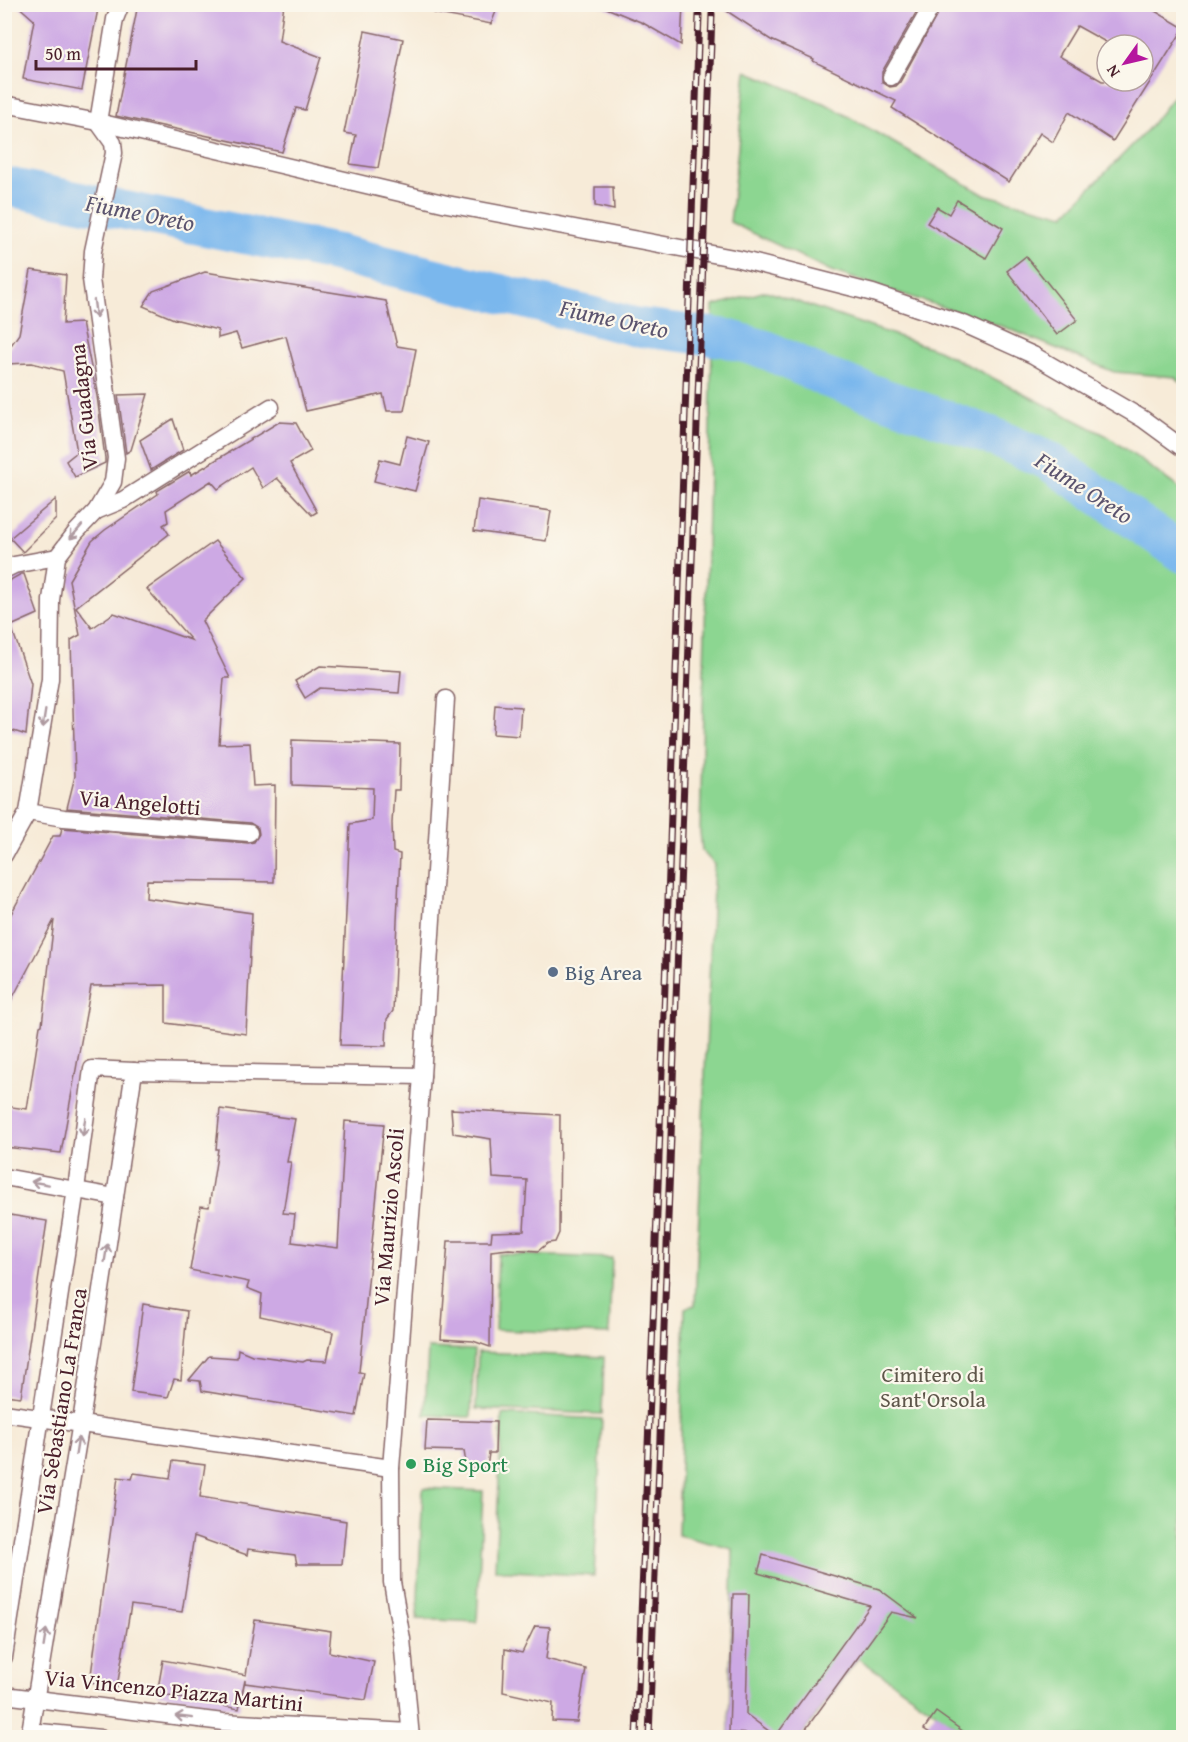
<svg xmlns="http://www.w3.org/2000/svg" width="1188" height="1742" font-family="'Gentium Book Plus',serif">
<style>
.green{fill:#8cd691;stroke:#6b7a5e;stroke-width:1.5}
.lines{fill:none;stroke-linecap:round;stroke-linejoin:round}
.river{stroke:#7ab7ed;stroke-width:39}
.building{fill:#cda9e4;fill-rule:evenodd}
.minor-casing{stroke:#876668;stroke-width:19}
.minor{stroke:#fff;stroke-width:16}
.rail-casing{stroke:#4a1f2b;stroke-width:7}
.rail{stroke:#fbf7ec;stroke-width:4.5;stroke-dasharray:14;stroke-linecap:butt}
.oneway{stroke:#ae9aa0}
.service-dot{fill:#5c6f8a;stroke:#fbf7ec;stroke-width:2}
.leisure-dot{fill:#2e9e5b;stroke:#fbf7ec;stroke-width:2}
.labels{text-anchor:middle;stroke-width:4.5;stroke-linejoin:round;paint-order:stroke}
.street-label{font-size:22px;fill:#4a1f2b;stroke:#fbf7ec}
.service-label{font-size:22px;fill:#4e5e75;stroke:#fbf7ec;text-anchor:start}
.park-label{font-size:22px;fill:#5e564a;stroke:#fbf7ec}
.leisure-label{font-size:22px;fill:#27864d;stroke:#fbf7ec;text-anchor:start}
.water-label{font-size:24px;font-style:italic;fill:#5b546f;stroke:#fbf7ec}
</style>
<rect width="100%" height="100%" fill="#fbf7ec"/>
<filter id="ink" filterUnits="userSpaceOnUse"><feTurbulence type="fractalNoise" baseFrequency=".0167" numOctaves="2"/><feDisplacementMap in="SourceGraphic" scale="12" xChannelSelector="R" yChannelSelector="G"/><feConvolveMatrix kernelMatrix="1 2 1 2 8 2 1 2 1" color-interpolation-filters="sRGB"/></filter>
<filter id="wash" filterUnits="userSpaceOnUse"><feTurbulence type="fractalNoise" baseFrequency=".008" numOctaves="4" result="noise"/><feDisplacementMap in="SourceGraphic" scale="24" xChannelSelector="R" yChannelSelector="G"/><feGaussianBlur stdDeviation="1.35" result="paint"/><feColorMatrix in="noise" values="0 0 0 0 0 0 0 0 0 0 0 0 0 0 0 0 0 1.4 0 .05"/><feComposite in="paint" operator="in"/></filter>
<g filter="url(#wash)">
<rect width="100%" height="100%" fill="#f7ebd8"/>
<!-- green -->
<g class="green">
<polygon points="746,71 828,105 983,194 1064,215 1148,129 1183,84 1183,384 1175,377 1114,372 1007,328 831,271 730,222"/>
<polygon points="766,291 938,350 1107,436 1183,491 1183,1737 971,1737 858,1658 800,1737 753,1737 748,1734 729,1733 733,1549 678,1535 685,1308 695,1305 714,864 702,851 700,832 713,306"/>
<polygon points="498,1254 612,1258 609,1334 495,1330"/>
<polygon points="428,1348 474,1350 471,1417 425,1415"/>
<polygon points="478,1352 604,1357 602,1414 476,1409"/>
<polygon points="502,1414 602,1419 594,1576 495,1570"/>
<polygon points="423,1488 483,1491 477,1622 417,1619"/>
</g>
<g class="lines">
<!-- river -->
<polyline class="river" points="4,186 336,253 636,327 725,338 767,350 824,377 992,436 1049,461 1184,554"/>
</g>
<g id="blocks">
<!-- building -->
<g class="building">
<polygon points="16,4 99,4 82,90 23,79 34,20"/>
<polygon points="138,4 284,4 279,41 321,57 305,110 296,108 282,152 116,116"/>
<polygon points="433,4 499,4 491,24 433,13"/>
<polygon points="683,4 681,45 643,23 599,5"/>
<path d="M716,4h205l-39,68v10l8,5 6,-1 4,-4 43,-78h200l41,24 -71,113 -44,-29 -16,30 -13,-9 -31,49 -117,-74 4,-7 -83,-40 1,-2 -43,-19zM1077,26l34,19h32v36h-41l-43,-25z"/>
<polygon points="365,31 403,39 378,168 350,164 356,135 344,133"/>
<polygon points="595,187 613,187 614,210 595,206"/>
<polygon points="957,200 1003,228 986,258 927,223 937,207 949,214"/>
<polygon points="1026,256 1077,320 1057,335 1007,271"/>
<polygon points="31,270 66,275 63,324 82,323 97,396 105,458 105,463 75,477 66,461 77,452 63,371 32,363 4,364 4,355 19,334"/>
<polygon points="205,272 386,301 397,346 416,349 404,411 387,411 383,394 306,411 286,336 242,348 236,333 218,338 218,330 174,319 143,306 153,291"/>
<polygon points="148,394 131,450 126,453 118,395"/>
<polygon points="173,419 183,450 151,470 140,440"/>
<polygon points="279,422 296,423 311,451 290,463 317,512 312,515 277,478 263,488 251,467 218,489 211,481 166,510 168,522 163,525 169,534 76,607 92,628 114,613 191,640 147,589 215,541 246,578 202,621 230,678 224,678 219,744 250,743 253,786 275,785 274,882 147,880 146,898 252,913 246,1034 166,1023 166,985 91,986 61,1153 4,1147 4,1106 27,1109 40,1026 42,1025 54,920 4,1014 4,927 53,836 60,836 62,828 248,843 254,842 259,834 258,828 250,823 67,808 75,776 71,640 80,635 69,580 92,541 105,530 158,494 157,491 190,471 191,475"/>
<polygon points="407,436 429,442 415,491 374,481 380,459 400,464"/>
<polygon points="56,499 56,519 23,552 10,538"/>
<polygon points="478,500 551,511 546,541 474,531"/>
<polygon points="21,574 24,574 38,614 11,626 31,684 26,735 4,728 4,587 12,579"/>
<polygon points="320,666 401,671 399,693 320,688 305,698 295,681"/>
<polygon points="495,705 521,707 519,736 493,734"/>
<polygon points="292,740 400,744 399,790 394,790 392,823 393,852 400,854 393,1011 387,1019 386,1046 340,1045 350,824 372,820 373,788 292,785"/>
<polygon points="220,1109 295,1119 287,1162 291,1162 283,1213 295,1214 292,1242 338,1248 345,1121 384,1124 359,1372 364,1373 356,1416 202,1391 200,1381 189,1380 209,1356 237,1358 238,1349 252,1355 303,1362 307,1360 327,1361 333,1332 260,1316 262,1294 247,1288 249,1282 190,1270 201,1206 209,1207 218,1149 216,1149"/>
<polygon points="451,1109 560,1115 559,1233 555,1242 548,1243 538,1251 509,1249 491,1251 490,1347 473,1341 441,1339 448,1241 491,1241 492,1232 524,1231 527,1180 493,1178 491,1139 453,1133"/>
<polygon points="4,1214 47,1221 21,1397 4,1395"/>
<polygon points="143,1304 187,1311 181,1380 174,1379 168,1397 131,1392"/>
<polygon points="427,1420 496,1422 495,1453 489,1453 487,1468 467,1470 464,1451 425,1450"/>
<polygon points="173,1461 205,1465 200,1497 346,1521 342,1564 297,1564 295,1555 248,1549 247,1555 194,1536 182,1612 131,1605 117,1687 90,1682 118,1477 132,1479 134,1473 170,1478"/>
<polygon points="763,1555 879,1589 918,1618 891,1612 800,1737 775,1737 870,1606 758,1573"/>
<polygon points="733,1594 749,1594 746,1714 774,1735 729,1733"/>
<polygon points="255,1620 331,1631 329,1652 374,1662 366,1700 245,1683 245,1680 239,1709 157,1694 163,1660 246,1675"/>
<polygon points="535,1626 550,1627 546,1659 586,1669 577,1722 552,1721 553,1703 503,1692 505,1649 522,1653"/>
<polygon points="936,1712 971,1737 936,1737 924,1729"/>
</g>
</g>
</g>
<g filter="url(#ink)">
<use href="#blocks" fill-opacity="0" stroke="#876668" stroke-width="1.5"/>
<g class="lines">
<defs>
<g id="minor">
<polyline points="891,77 933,4"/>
<polyline points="4,104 98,122 447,204 739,259 873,293 964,324 1033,355 1143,419 1184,449"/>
<polyline points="96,511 123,500 271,407"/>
<polyline points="4,570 14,565 57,557"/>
<polyline points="28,812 64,818 249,833"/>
<polyline points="4,855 28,812 50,679 51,600 57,557 76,532 96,511 113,482 116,458 91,279 93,251 114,153 113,143 98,122 115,19 121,4"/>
<polyline points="4,1177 115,1197"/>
<polyline points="4,1413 391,1468"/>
<polyline points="4,1657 76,1189 92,1069 134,1071 422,1076"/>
<polyline points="4,1695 223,1722 410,1732"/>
<polyline points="30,1731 100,1738"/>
<polyline points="29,1738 81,1422 134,1071"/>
<polyline points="411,1738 402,1639 392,1582 391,1468 422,1076 446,699"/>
</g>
</defs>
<!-- minor casing -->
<use href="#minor" class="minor-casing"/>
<!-- minor -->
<use href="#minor" class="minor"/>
<defs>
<g id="rail">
<polyline points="636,1738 654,1299 699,15"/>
<polyline points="649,1738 712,14"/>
</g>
</defs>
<!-- rail casing -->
<use href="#rail" class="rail-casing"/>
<!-- rail -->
<use href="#rail" class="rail"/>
</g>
<!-- one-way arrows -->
<defs><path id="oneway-shaft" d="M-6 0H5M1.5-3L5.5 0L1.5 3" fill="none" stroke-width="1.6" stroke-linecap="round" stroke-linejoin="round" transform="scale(1.5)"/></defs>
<g class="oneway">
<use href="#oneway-shaft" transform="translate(95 309) rotate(83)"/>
<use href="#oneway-shaft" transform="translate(76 532) rotate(131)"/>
<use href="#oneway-shaft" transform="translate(44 719) rotate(99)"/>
<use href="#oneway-shaft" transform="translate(84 1127) rotate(98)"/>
<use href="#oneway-shaft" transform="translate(40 1183) rotate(-170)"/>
<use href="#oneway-shaft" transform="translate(106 1253) rotate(-81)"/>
<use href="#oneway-shaft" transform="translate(77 1446) rotate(-81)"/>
<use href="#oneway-shaft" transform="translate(45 1638) rotate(-81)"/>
<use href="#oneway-shaft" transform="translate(184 1717) rotate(-173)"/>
</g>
</g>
<!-- markers -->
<circle class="service-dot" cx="553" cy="972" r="6"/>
<circle class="leisure-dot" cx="411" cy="1464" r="6"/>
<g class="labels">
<!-- street labels -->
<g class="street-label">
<text transform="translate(83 407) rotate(-96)" y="8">Via Guadagna</text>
<text transform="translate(140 802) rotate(5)" y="8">Via Angelotti</text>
<text transform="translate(388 1217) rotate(-85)" y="8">Via Maurizio Ascoli</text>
<text transform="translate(61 1401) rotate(-81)" y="8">Via Sebastiano La Franca</text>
<text transform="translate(174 1690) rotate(6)" y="8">Via Vincenzo Piazza Martini</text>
</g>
<!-- service labels -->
<g class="service-label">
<text x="565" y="980">Big Area</text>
</g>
<!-- park labels -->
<g class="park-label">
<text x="933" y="1382">Cimitero di<tspan x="933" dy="25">Sant'Orsola</tspan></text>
</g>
<!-- leisure labels -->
<g class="leisure-label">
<text x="423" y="1472">Big Sport</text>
</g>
<!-- water labels -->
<g class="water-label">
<text transform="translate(140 213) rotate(11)" y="8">Fiume Oreto</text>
<text transform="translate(614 319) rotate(12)" y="8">Fiume Oreto</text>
<text transform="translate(1084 488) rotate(33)" y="8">Fiume Oreto</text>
</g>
</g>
<!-- margin -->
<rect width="1188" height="1742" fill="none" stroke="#fbf7ec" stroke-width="24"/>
<!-- north arrow -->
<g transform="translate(1125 63) rotate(236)"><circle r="28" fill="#fbf7ec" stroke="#b4a19f" stroke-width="1.5"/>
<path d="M0-4.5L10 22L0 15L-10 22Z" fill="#b5179e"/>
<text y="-9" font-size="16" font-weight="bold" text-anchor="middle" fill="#4a1f2b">N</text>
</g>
<!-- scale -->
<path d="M36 60v9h160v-9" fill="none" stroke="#4a1f2b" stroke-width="3"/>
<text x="45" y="60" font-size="18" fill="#4a1f2b" stroke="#fbf7ec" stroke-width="4.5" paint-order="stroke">50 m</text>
</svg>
